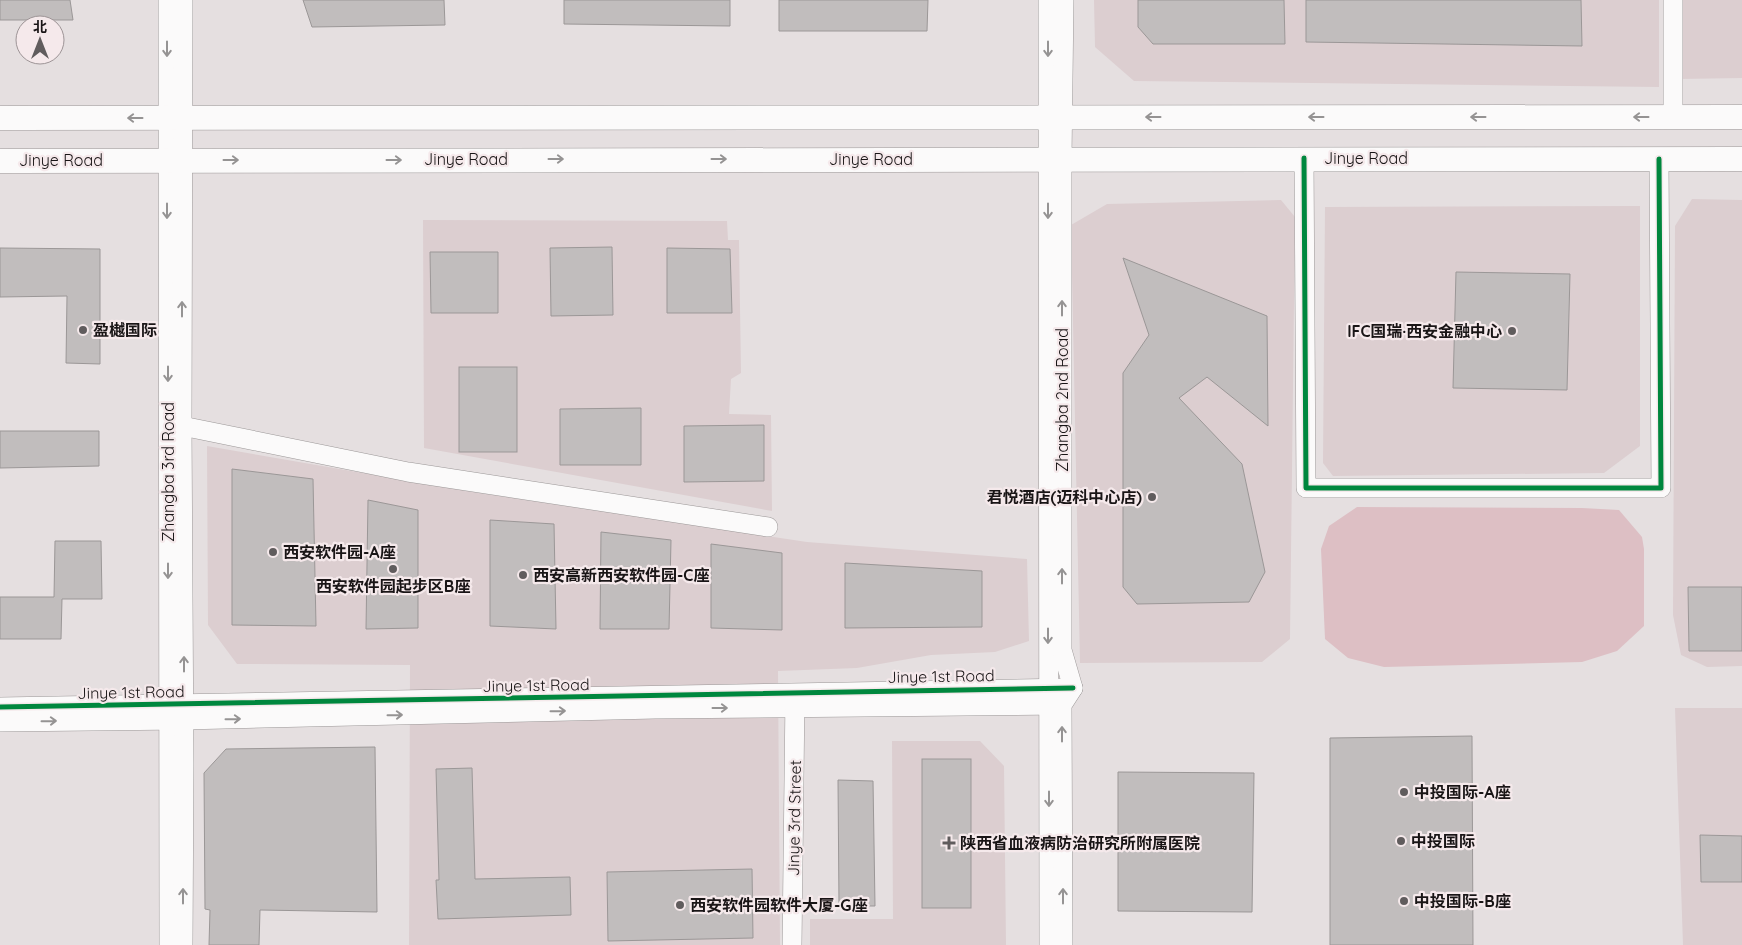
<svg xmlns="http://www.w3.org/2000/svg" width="1742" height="945" font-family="Quicksand,'Noto Sans SC',sans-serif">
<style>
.built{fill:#dcced0}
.green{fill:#ddbfc4}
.building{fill:#c1bdbd;stroke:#9b9797}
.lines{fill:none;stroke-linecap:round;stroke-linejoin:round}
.minor-casing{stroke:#9b9797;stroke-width:20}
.major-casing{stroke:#9b9797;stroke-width:25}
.minor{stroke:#fbfafa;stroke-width:19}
.major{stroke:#fbfafa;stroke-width:24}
.cycleway-casing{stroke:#f5e9eb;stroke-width:8}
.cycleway{stroke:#00873e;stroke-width:5}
.oneway{stroke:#959393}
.poi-dot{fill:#605c5d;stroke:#f5e9eb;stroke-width:2}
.labels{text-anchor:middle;stroke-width:4.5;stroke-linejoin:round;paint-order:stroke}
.street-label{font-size:16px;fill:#191516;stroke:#f5e9eb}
.poi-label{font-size:16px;font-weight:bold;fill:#191516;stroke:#f5e9eb;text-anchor:start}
</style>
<rect width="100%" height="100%" fill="#e5dfe0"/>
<!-- built -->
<g class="built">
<polygon points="1094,0 1659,0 1659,87 1134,81 1095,47"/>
<polygon points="1681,0 1742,0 1742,78 1680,79"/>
<polygon points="1692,199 1742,200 1742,666 1707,667 1681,655 1673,615 1675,226"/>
<polygon points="1281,200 1295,217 1290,639 1262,662 1080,663 1071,225 1107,204"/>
<polygon points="1640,206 1640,446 1604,473 1333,476 1323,463 1325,207"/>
<polygon points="423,220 727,221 728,240 739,240 741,373 731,379 729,414 771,415 772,511 424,448"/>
<polygon points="207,446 473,492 807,542 1027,559 1029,641 995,652 931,655 857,668 778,671 780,945 409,945 410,665 237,664 208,625"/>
<polygon points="1675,708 1742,708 1742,945 1683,945"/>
<polygon points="892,741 980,741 1004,766 1006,945 810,945 810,919 893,919"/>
</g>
<!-- green -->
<polygon class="green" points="1357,507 1582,508 1619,510 1642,537 1644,549 1644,626 1617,651 1582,662 1384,667 1348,658 1325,639 1321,549 1329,526"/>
<!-- building -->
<g class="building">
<polygon points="0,0 70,0 73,20 0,20"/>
<polygon points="303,0 444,0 445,25 312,27"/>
<polygon points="564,0 730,0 730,26 564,24"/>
<polygon points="779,0 928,0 927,31 779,31"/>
<polygon points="1138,0 1284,0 1285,44 1153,44 1138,27"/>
<polygon points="1306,0 1581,0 1582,46 1306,42"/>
<polygon points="612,247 613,315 551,316 550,248"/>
<polygon points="0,248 100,249 100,364 66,363 67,296 0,297"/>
<polygon points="667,248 730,249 732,313 667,313"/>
<polygon points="430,252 498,252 498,313 431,313"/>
<polygon points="1123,258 1267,316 1268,426 1207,377 1179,398 1242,464 1265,572 1249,602 1137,604 1123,587 1123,373 1149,335"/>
<polygon points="1456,272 1570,274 1567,390 1453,388"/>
<rect x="459" y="367" width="58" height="85"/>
<polygon points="641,408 641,465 560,465 560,409"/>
<polygon points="764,425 764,481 684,482 684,426"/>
<polygon points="0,431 99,431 99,466 0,468"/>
<polygon points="232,469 313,479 316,626 232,625"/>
<polygon points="368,500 418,510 418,628 366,629"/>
<polygon points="490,520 554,524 556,629 490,626"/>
<polygon points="601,532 671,540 669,629 600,629"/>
<polygon points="55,541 101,541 102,599 62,599 61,639 0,639 0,597 54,597"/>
<polygon points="711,544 782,553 782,630 711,628"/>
<polygon points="845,563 982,571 982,627 845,628"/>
<polygon points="1688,587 1742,587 1742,651 1689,651"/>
<polygon points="1472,736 1473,945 1330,945 1330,738"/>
<polygon points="375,747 377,912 260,910 259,945 209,945 210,910 205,909 204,773 226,749"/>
<rect x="922" y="759" width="49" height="149"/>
<polygon points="472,768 475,879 570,877 571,915 438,919 436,880 439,880 436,769"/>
<polygon points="1118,772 1254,773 1252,912 1118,911"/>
<polygon points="838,780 873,781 875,906 839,906"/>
<polygon points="1700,835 1742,836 1742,882 1701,882"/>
<polygon points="752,869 753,938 608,941 607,872"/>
</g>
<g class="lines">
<defs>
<g id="minor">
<polyline points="168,0 169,945"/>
<polyline points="1048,0 1049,945"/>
<polyline points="1673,0 1673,117"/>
<polyline points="1304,158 1306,488 1661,488 1659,159"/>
<polyline points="182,426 408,472 768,527"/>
<polyline points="0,707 1073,688"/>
<polyline points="0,722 184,720 655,709 1062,705"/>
<polyline points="183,945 184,763 182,426 183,0"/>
<polyline points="792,945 795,696"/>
<polyline points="1063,945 1062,705 1073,688 1062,650 1062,158 1064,0"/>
</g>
<g id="major">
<polyline points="0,118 1742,117"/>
<polyline points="0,161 1742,159"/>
</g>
</defs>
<!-- minor casing -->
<use href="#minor" class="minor-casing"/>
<!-- major casing -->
<use href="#major" class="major-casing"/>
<!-- minor -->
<use href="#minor" class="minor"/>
<!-- major -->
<use href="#major" class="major"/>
<defs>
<g id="cycleway">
<polyline points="1304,158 1306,488 1661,488 1659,159"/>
<polyline points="0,707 1073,688"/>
</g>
</defs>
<!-- cycleway casing -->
<use href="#cycleway" class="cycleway-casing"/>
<!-- cycleway -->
<use href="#cycleway" class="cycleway"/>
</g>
<!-- one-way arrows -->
<defs><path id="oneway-shaft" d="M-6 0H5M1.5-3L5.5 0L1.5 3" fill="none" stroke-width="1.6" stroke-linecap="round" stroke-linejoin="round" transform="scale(1.25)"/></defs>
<g class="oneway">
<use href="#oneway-shaft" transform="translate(167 49) rotate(90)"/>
<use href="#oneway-shaft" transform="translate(1048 49) rotate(90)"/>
<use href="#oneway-shaft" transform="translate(1153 117) rotate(-180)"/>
<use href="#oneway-shaft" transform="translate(1316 117) rotate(-180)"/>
<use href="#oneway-shaft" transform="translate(1478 117) rotate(-180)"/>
<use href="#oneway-shaft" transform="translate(1641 117) rotate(-180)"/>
<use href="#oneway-shaft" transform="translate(135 118) rotate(-180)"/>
<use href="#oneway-shaft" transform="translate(556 159)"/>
<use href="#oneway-shaft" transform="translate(719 159)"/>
<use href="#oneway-shaft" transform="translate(231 160)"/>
<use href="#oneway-shaft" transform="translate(394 160)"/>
<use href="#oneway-shaft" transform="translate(167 211) rotate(90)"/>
<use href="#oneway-shaft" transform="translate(1048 211) rotate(90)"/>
<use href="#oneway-shaft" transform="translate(1062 308) rotate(-90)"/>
<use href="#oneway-shaft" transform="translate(182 309) rotate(-90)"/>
<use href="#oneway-shaft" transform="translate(168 374) rotate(90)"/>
<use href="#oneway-shaft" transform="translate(168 571) rotate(90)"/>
<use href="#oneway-shaft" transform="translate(1062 576) rotate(-90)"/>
<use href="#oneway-shaft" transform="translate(1048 636) rotate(90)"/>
<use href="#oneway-shaft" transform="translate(184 664) rotate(-90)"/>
<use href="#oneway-shaft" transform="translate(720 708)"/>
<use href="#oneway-shaft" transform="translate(558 711) rotate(-1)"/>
<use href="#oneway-shaft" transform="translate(395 715) rotate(-1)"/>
<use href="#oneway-shaft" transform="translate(233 719) rotate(-1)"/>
<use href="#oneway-shaft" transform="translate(49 721) rotate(-1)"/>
<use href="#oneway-shaft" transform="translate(1062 734) rotate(-90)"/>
<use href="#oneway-shaft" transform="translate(1049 799) rotate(90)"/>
<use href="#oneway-shaft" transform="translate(183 896) rotate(-90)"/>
<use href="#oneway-shaft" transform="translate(1063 896) rotate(-90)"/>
</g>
<!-- markers -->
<g class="poi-dot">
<circle cx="83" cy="330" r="5"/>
<circle cx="1512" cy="331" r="5"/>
<circle cx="1152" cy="497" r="5"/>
<circle cx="273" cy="552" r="5"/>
<circle cx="393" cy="569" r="5"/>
<circle cx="523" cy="575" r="5"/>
<circle cx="1404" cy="792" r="5"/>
<circle cx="1401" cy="841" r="5"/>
<path d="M946.5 835.5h5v5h5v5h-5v5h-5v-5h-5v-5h5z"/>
<circle cx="1404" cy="901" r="5"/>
<circle cx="680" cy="905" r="5"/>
</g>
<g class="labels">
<!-- street labels -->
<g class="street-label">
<text x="1366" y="164">Jinye Road</text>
<text x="466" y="165">Jinye Road</text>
<text x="871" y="165">Jinye Road</text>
<text x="61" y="166">Jinye Road</text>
<text transform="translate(1062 400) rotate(-90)" y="6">Zhangba 2nd Road</text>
<text transform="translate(168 472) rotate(-90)" y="6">Zhangba 3rd Road</text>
<text transform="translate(941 676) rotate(-1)" y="6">Jinye 1st Road</text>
<text transform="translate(536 685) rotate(-1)" y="6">Jinye 1st Road</text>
<text transform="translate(131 692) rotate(-1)" y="6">Jinye 1st Road</text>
<text transform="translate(794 818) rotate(-89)" y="6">Jinye 3rd Street</text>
</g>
<!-- poi labels -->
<g class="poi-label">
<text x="93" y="336">盈樾国际</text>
<text x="1502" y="337" text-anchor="end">IFC国瑞·西安金融中心</text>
<text x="1142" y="503" text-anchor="end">君悦酒店(迈科中心店)</text>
<text x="283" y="558">西安软件园-A座</text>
<text x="533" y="581">西安高新西安软件园-C座</text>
<text x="393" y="592" text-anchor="middle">西安软件园起步区B座</text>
<text x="1414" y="798">中投国际-A座</text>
<text x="1411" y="847">中投国际</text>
<text x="960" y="849">陕西省血液病防治研究所附属医院</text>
<text x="1414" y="907">中投国际-B座</text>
<text x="690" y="911">西安软件园软件大厦-G座</text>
</g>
</g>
<!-- north arrow -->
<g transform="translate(40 40)"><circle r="24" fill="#f5e9eb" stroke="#9d9496"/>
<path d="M0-4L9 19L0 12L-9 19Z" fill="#605c5d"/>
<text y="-8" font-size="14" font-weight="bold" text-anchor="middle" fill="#191516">北</text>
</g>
</svg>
